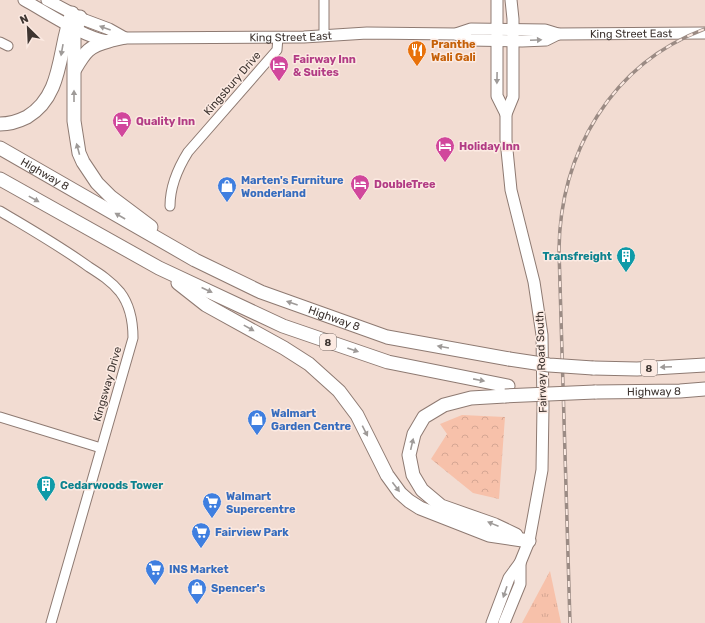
<svg xmlns="http://www.w3.org/2000/svg" width="705" height="623" font-family="Rubik,sans-serif">
<style>
.grass{fill:url(#grass-tufts)}
.forest{fill:url(#forest-crowns)}
.lines{fill:none;stroke-linecap:round;stroke-linejoin:round}
.minor-casing{stroke:#8e7a72;stroke-width:11}
.major-casing{stroke:#8e7a72;stroke-width:13}
.highway-casing{stroke:#8e7a72;stroke-width:15}
.minor{stroke:#fff;stroke-width:9}
.major{stroke:#fff;stroke-width:11}
.highway{stroke:#fff;stroke-width:13}
.rail-casing{stroke:#9b8b84;stroke-width:3.5}
.rail{stroke:#fceae2;stroke-width:2;stroke-dasharray:6;stroke-linecap:butt}
.highway-bridge-casing{stroke:#8e7a72;stroke-width:15;stroke-linecap:butt}
.highway-bridge{stroke:#fff;stroke-width:13}
.oneway{fill:#9e9a98}
.labels{text-anchor:middle;stroke-width:3;stroke-linejoin:round;paint-order:stroke}
.shield{fill:#fceae2;stroke:#776b66;stroke-width:1}
.shield-label{font-size:10px;font-weight:bold;fill:#3e3531}
.street-label{font-size:11px;fill:#3e3531;stroke:#fceae2}
.food-label{font-size:11px;font-weight:bold;fill:#c56008;stroke:#fceae2;text-anchor:start}
.hotel-label{font-size:11px;font-weight:bold;fill:#b23c85;stroke:#fceae2;text-anchor:start}
.shop-label{font-size:11px;font-weight:bold;fill:#366cbe;stroke:#fceae2;text-anchor:start}
.culture-label{font-size:11px;font-weight:bold;fill:#0d838f;stroke:#fceae2;text-anchor:end}
</style>
<defs>
<pattern id="grass-tufts" width="24" height="20" patternUnits="userSpaceOnUse"><rect width="24" height="20" fill="#f7c1aa"/><path d="M3 7l-1-3M5 7V3M7 7l1-3M15 17l-1-3M17 17v-4M19 17l1-3" fill="none" stroke="#d5a693"/></pattern>
<pattern id="forest-crowns" width="20" height="18" patternUnits="userSpaceOnUse"><rect width="20" height="18" fill="#f7c1aa"/><path d="M2 6a3 3 0 1 1 6 0M12 15a3 3 0 1 1 6 0" fill="none" stroke="#d5a693"/></pattern>
</defs>
<rect width="100%" height="100%" fill="#f2dcd2"/>
<!-- grass -->
<polygon class="grass" points="550,571 561,623 522,623"/>
<!-- forest -->
<polygon class="forest" points="462,415 505,417 499,499 473,493 431,459 447,434 440,424"/>
<g class="lines">
<defs>
<g id="minor">
<polyline points="324,0 324,35"/>
<polyline points="0,42 8,46"/>
<path d="M170,206c0,-19 8,-38 18,-54l89,-102 1,-13"/>
<path d="M0,211c30,18 60,35 89,56 11,7 22,14 31,25 10,13 13,30 13,46l-82,285"/>
<polyline points="0,417 101,448"/>
</g>
<g id="major">
<path id="s1" d="M24,0c22,12 59,37 83,41 5,1 12,-2 18,-3l179,-1 63,-4 89,1 15,-5 74,1 13,4 147,-1"/>
<polyline points="47,0 85,20 109,29 125,38"/>
<polyline points="497,0 497,96 506,114"/>
<polyline points="456,34 470,40 522,41 546,40 558,34"/>
<polyline points="492,623 509,578 520,563 529,541 542,470 543,407 542,335 534,282 511,190 506,140 506,114 513,97 513,19 511,0"/>
<polyline points="504,623 520,584 520,563"/>
</g>
<g id="highway">
<polyline points="80,17 74,37 74,121 79,153 83,162 97,183 111,197 151,227"/>
<path d="M75,69c10,-17 14,-23 34,-28"/>
<path d="M0,124c9,0 19,-3 27,-7 37,-22 31,-69 45,-104"/>
<path id="s2" d="M0,148l195,112 66,32 126,45 122,22"/>
<polyline points="0,179 159,268 283,326 388,362 508,386"/>
<polyline points="178,283 206,305 284,348 309,364 339,391 357,415 387,475 400,493 409,501 420,508 489,535 529,541"/>
<polyline points="593,368 637,369 705,365"/>
<path id="s3" d="M595,392l85,-1 25,-2"/>
<polyline points="505,396 471,398 444,405 424,417 414,434 409,455 413,475 422,490 441,506 495,525 516,535"/>
</g>
</defs>
<!-- minor casing -->
<use href="#minor" class="minor-casing"/>
<!-- major casing -->
<use href="#major" class="major-casing"/>
<!-- highway casing -->
<use href="#highway" class="highway-casing"/>
<!-- minor -->
<use href="#minor" class="minor"/>
<!-- major -->
<use href="#major" class="major"/>
<!-- highway -->
<use href="#highway" class="highway"/>
<defs>
<path id="rail" d="M570,623l-11,-373c1,-97 52,-186 146,-221"/>
</defs>
<!-- rail casing -->
<use href="#rail" class="rail-casing"/>
<!-- rail -->
<use href="#rail" class="rail"/>
<defs>
<g id="highway-bridge">
<polyline points="509,359 549,365 593,368"/>
<polyline points="505,396 595,392"/>
</g>
</defs>
<!-- highway-bridge casing -->
<use href="#highway-bridge" class="highway-bridge-casing"/>
<!-- highway-bridge -->
<use href="#highway-bridge" class="highway-bridge"/>
</g>
<!-- one-way arrows -->
<defs><path id="oneway-solid" d="M-6-.8H1V-3.2L6.5 0L1 3.2V.8H-6Z"/></defs>
<g class="oneway">
<use href="#oneway-solid" transform="translate(105 28) rotate(-160)"/>
<use href="#oneway-solid" transform="translate(536 40) rotate(-3)"/>
<use href="#oneway-solid" transform="translate(62 50) rotate(100)"/>
<use href="#oneway-solid" transform="translate(497 78) rotate(91)"/>
<use href="#oneway-solid" transform="translate(74 96) rotate(-90)"/>
<use href="#oneway-solid" transform="translate(78 149) rotate(-105)"/>
<use href="#oneway-solid" transform="translate(34 199) rotate(29)"/>
<use href="#oneway-solid" transform="translate(120 216) rotate(-150)"/>
<use href="#oneway-solid" transform="translate(207 290) rotate(25)"/>
<use href="#oneway-solid" transform="translate(292 303) rotate(-161)"/>
<use href="#oneway-solid" transform="translate(249 328) rotate(29)"/>
<use href="#oneway-solid" transform="translate(443 347) rotate(-170)"/>
<use href="#oneway-solid" transform="translate(353 350) rotate(19)"/>
<use href="#oneway-solid" transform="translate(666 367) rotate(177)"/>
<use href="#oneway-solid" transform="translate(479 380) rotate(11)"/>
<use href="#oneway-solid" transform="translate(365 431) rotate(63)"/>
<use href="#oneway-solid" transform="translate(412 444) rotate(-77)"/>
<use href="#oneway-solid" transform="translate(396 487) rotate(53)"/>
<use href="#oneway-solid" transform="translate(493 524) rotate(-158)"/>
<use href="#oneway-solid" transform="translate(505 592) rotate(109)"/>
</g>
<!-- icons -->
<defs>
<symbol id="restaurant-pin" viewBox="-11 -11 22 30"><path d="M0 17L-7.5 6A9.5 9.5 0 1 1 7.5 6Z" fill="#e8710a" stroke="#fceae2"/><path d="M-5-6h1v4h1v-4h1v4h1v-4h1v5L-1.5 .5V6h-2V.5L-5-1ZM5-6V6H3V1.5H1.5Q1.5-4 5-6Z" fill="#fff"/></symbol>
<symbol id="hotel-pin" viewBox="-11 -11 22 30"><path d="M0 17L-7.5 6A9.5 9.5 0 1 1 7.5 6Z" fill="#d1479c" stroke="#fceae2"/><path d="M-6-4.5h1.5V1H6V5H4.5V3h-9V5H-6ZM-4 0a1.8 1.8 0 1 1 3.6 0ZM.5 0V-2.5h3Q6-2.5 6 0Z" fill="#fff"/></symbol>
<symbol id="shop-pin" viewBox="-11 -11 22 30"><path d="M0 17L-7.5 6A9.5 9.5 0 1 1 7.5 6Z" fill="#3f7fe0" stroke="#fceae2"/><path d="M-5-2.5h2.3a2.7 3.5 0 0 1 5.4 0H5L5.5 6h-11ZM-1.5-2.5h3a1.5 2.3 0 0 0-3 0Z" fill="#fff"/></symbol>
<symbol id="building-pin" viewBox="-11 -11 22 30"><path d="M0 17L-7.5 6A9.5 9.5 0 1 1 7.5 6Z" fill="#0f9aa8" stroke="#fceae2"/><path d="M-4-6H4V6H1V3H-1V6H-4ZM-2.5-4.3h1.7v1.8h-1.7ZM.8-4.3h1.7v1.8H.8ZM-2.5-1h1.7V.8h-1.7ZM.8-1h1.7V.8H.8Z" fill="#fff"/></symbol>
<symbol id="supermarket-pin" viewBox="-11 -11 22 30"><path d="M0 17L-7.5 6A9.5 9.5 0 1 1 7.5 6Z" fill="#3f7fe0" stroke="#fceae2"/><path d="M-6-5.5h2.5l.6 2H6L4.5 2H-2.5L-4.4-4H-6ZM-1.5 3.2a1.3 1.3 0 1 0 .1 0ZM3 3.2a1.3 1.3 0 1 0 .1 0Z" fill="#fff"/></symbol>
</defs>
<g fill-rule="evenodd">
<use href="#restaurant-pin" x="406" y="39" width="22" height="30"/>
<use href="#hotel-pin" x="268" y="54" width="22" height="30"/>
<use href="#hotel-pin" x="111" y="110" width="22" height="30"/>
<use href="#hotel-pin" x="434" y="135" width="22" height="30"/>
<use href="#hotel-pin" x="349" y="173" width="22" height="30"/>
<use href="#shop-pin" x="216" y="175" width="22" height="30"/>
<use href="#building-pin" x="615" y="245" width="22" height="30"/>
<use href="#shop-pin" x="246" y="408" width="22" height="30"/>
<use href="#building-pin" x="35" y="474" width="22" height="30"/>
<use href="#supermarket-pin" x="201" y="491" width="22" height="30"/>
<use href="#supermarket-pin" x="190" y="521" width="22" height="30"/>
<use href="#supermarket-pin" x="144" y="558" width="22" height="30"/>
<use href="#shop-pin" x="186" y="577" width="22" height="30"/>
</g>
<g class="labels">
<!-- shield labels -->
<g class="shield">
<rect x="320" y="334" width="16" height="16" rx="3"/>
<rect x="641" y="360" width="16" height="16" rx="3"/>
</g>
<g class="shield-label">
<text x="328" y="346">8</text>
<text x="649" y="372">8</text>
</g>
<!-- street labels -->
<g class="street-label">
<text dy="4" stroke="none"><textPath href="#s1" startOffset="619">King Street East</textPath></text>
<text dy="4" stroke="none"><textPath href="#s1" startOffset="277">King Street East</textPath></text>
<text transform="translate(232 83) rotate(-49)" y="4">Kingsbury Drive</text>
<text dy="4" stroke="none"><textPath href="#s2" startOffset="52">Highway 8</textPath></text>
<text dy="4" stroke="none"><textPath href="#s2" startOffset="376">Highway 8</textPath></text>
<text transform="translate(541 362) rotate(-92)" y="4">Fairway Road South</text>
<text transform="translate(107 384) rotate(-74)" y="4">Kingsway Drive</text>
<text dy="4" stroke="none"><textPath href="#s3" startOffset="59">Highway 8</textPath></text>
</g>
<!-- food labels -->
<g class="food-label">
<text x="431" y="48">Pranthe<tspan x="431" dy="13">Wali Gali</tspan></text>
</g>
<!-- hotel labels -->
<g class="hotel-label">
<text x="293" y="63">Fairway Inn<tspan x="293" dy="13">&amp; Suites</tspan></text>
<text x="136" y="125">Quality Inn</text>
<text x="459" y="150">Holiday Inn</text>
<text x="374" y="188">DoubleTree</text>
</g>
<!-- shop labels -->
<g class="shop-label">
<text x="241" y="184">Marten's Furniture<tspan x="241" dy="13">Wonderland</tspan></text>
<text x="271" y="417">Walmart<tspan x="271" dy="13">Garden Centre</tspan></text>
<text x="226" y="500">Walmart<tspan x="226" dy="13">Supercentre</tspan></text>
<text x="215" y="536">Fairview Park</text>
<text x="169" y="573">INS Market</text>
<text x="211" y="592">Spencer's</text>
</g>
<!-- culture labels -->
<g class="culture-label">
<text x="612" y="260">Transfreight</text>
<text x="60" y="489" text-anchor="start">Cedarwoods Tower</text>
</g>
</g>
<!-- north arrow -->
<g transform="translate(28 28) rotate(336)" stroke="#fceae2" stroke-width="3" paint-order="stroke">
<path d="M0-3L7 15L0 10L-7 15Z" fill="#3e3531"/>
<text y="-6" font-size="11" font-weight="bold" text-anchor="middle" fill="#3e3531">N</text>
</g>
</svg>
